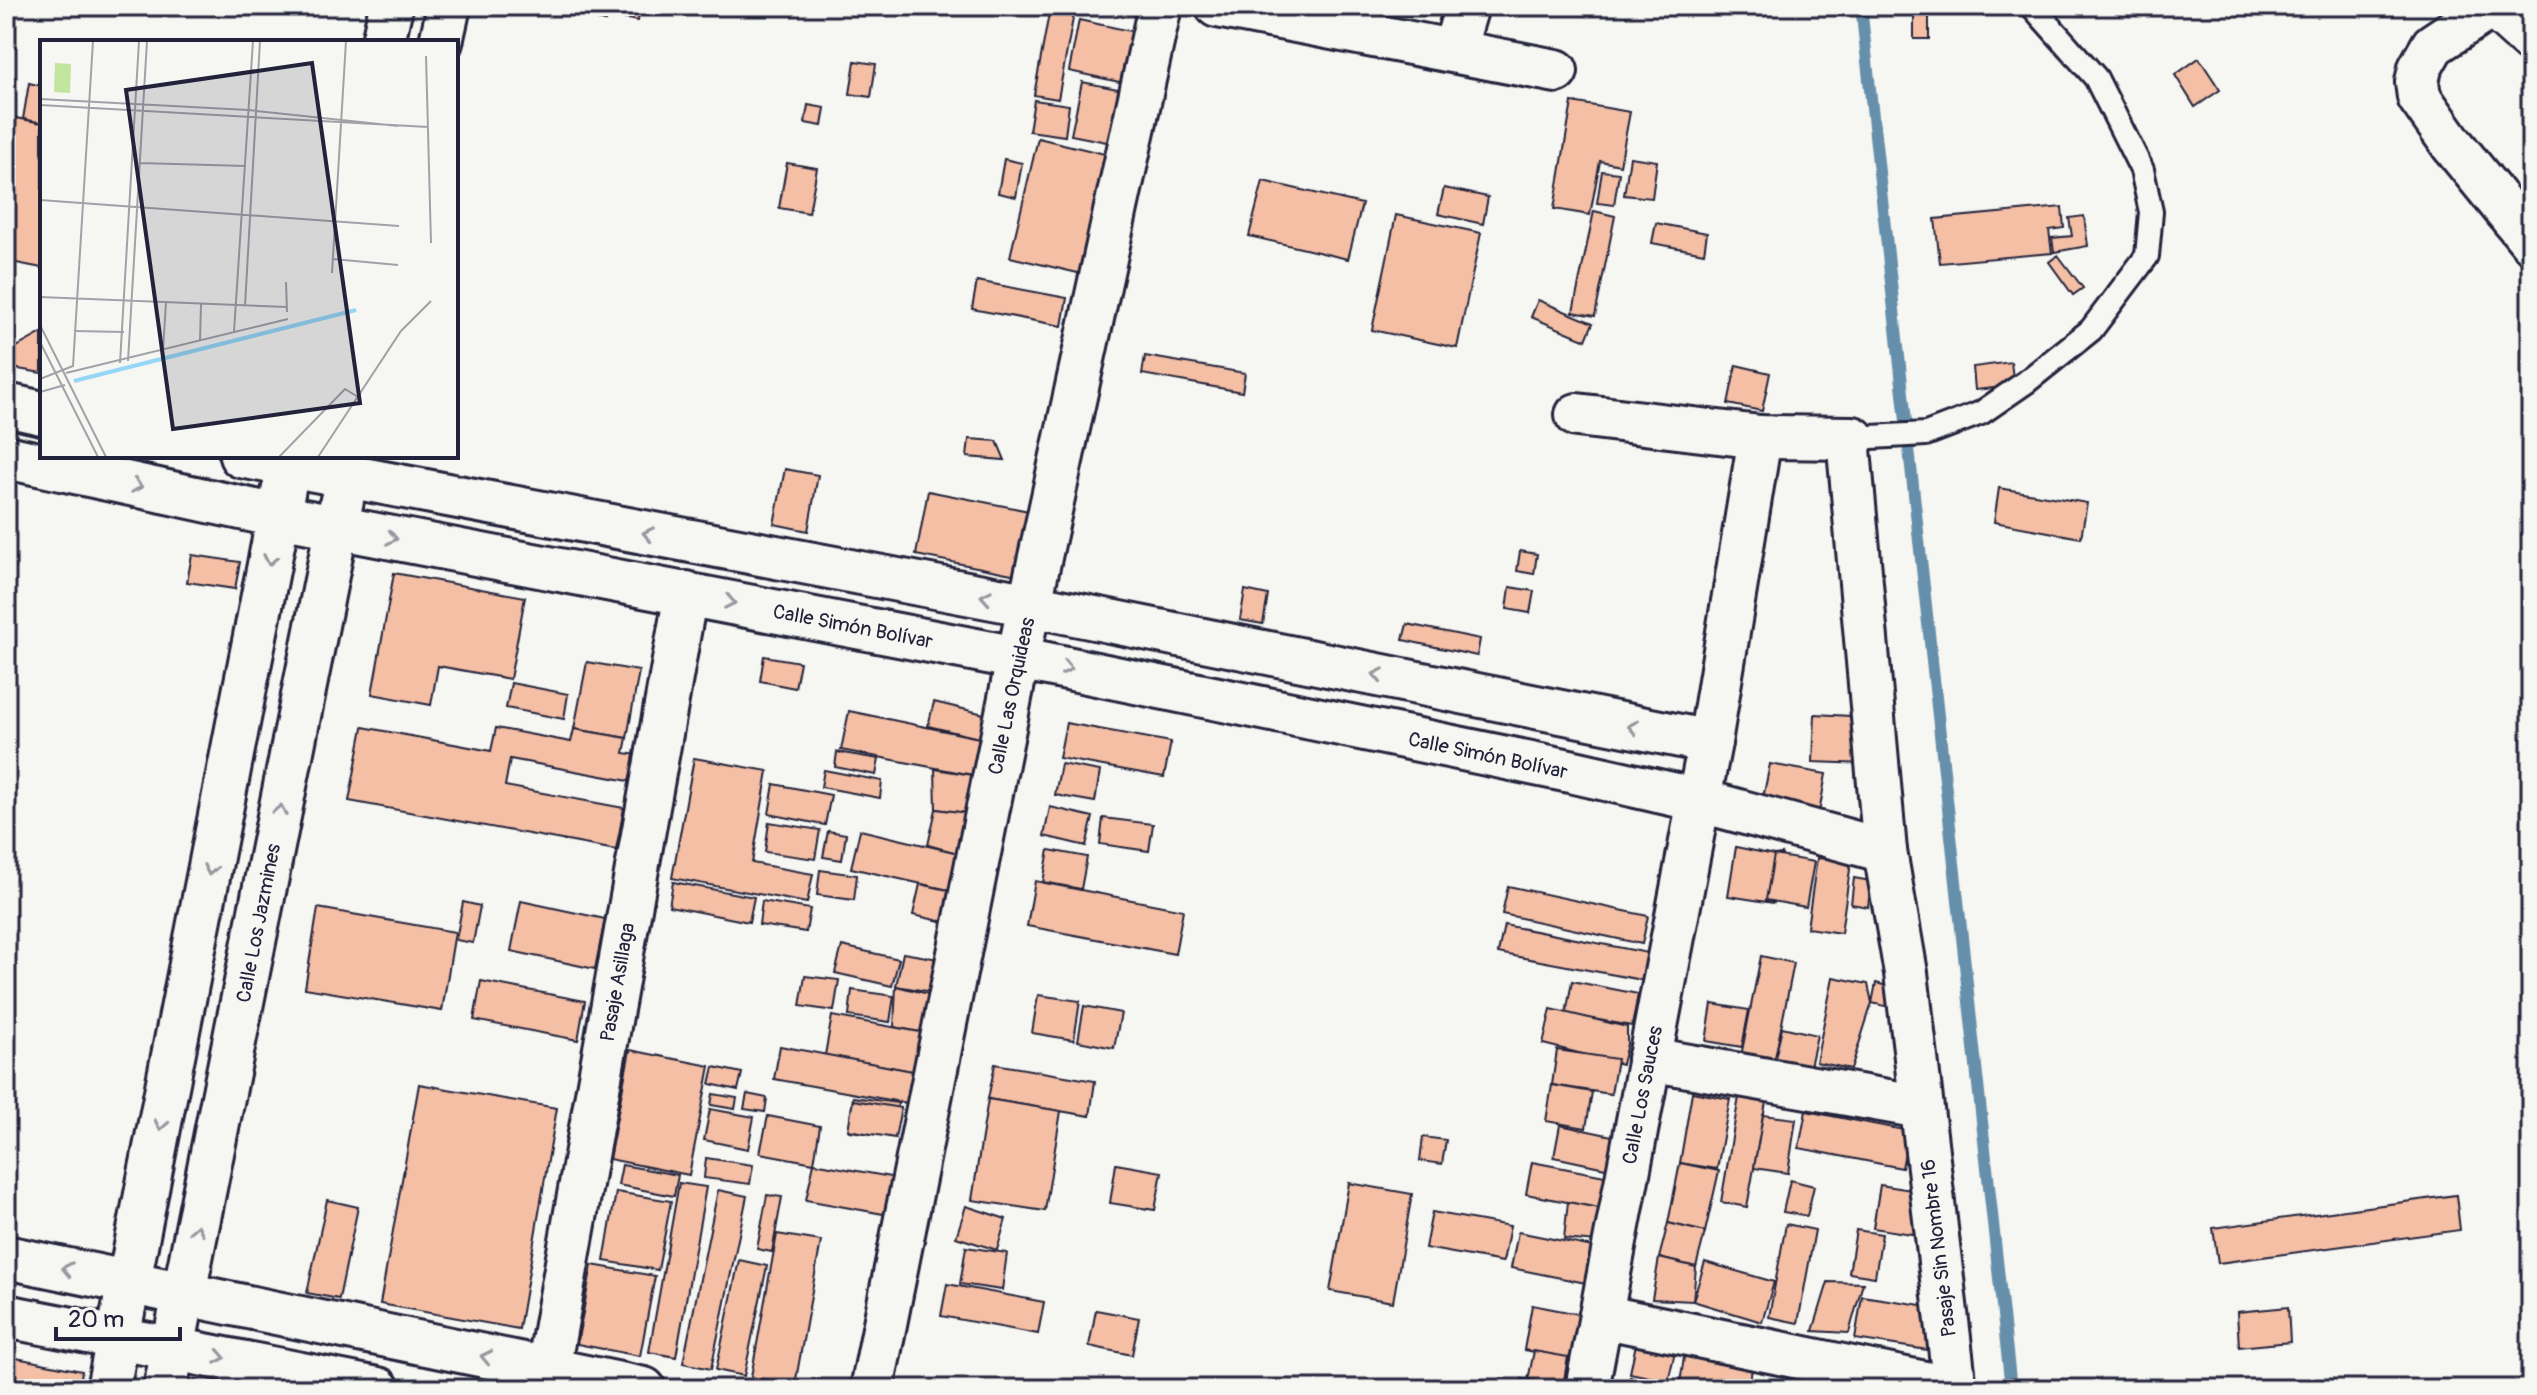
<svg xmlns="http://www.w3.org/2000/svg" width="2537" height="1395" font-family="Pangolin,sans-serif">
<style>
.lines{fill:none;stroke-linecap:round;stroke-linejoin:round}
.stream{stroke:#668fab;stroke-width:12}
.building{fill:#f4bfa5;stroke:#22223b;stroke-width:2}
.service-casing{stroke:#22223b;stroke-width:28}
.minor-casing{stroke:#22223b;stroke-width:48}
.service{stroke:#f6f6f2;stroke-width:22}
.minor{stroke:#f6f6f2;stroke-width:42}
.oneway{stroke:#9797a0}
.labels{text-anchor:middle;stroke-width:7;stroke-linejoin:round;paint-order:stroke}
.street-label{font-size:20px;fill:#22223b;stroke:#f6f6f2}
.inset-river{fill:none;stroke:#94d7f6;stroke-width:4}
.inset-road{fill:none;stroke:#a1a1a9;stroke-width:2}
.view{fill:#22223b;fill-opacity:0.15;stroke:#22223b;stroke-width:4}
.inset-edge{fill:none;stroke:#22223b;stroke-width:4}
</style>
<rect width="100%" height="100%" fill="#f6f6f2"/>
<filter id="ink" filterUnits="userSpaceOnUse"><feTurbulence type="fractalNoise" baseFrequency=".0125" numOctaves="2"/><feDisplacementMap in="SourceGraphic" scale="16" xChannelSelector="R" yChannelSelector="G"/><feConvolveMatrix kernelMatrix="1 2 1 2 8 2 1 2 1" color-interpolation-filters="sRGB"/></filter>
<g filter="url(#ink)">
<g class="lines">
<!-- stream -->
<polyline class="stream" points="1861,6 2011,1389"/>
</g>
<!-- building -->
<g class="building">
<polygon points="557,6 608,6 605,21 556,10"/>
<polygon points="619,6 641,6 638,21 617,17"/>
<rect x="1914" y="6" width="15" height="33"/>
<polygon points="1050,8 1074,13 1058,99 1034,95"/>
<polygon points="1079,20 1135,32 1124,83 1069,71"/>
<polygon points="2199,58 2220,90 2195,107 2175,75"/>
<polygon points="855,61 876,64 871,97 850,94"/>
<polygon points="1082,82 1123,90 1112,143 1071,135"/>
<polygon points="29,83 42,86 42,123 23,119"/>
<polygon points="1034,100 1069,105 1065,136 1029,131"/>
<polygon points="1572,102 1630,112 1620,165 1600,161 1590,215 1554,209"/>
<polygon points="808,105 825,108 822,126 805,123"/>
<polygon points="6,116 42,123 42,268 6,261"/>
<polygon points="1038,138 1109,155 1082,274 1010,257"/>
<polygon points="1630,157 1657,161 1652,198 1624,195"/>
<polygon points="1004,159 1022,163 1016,197 998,193"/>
<polygon points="787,163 817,168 809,213 779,208"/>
<polygon points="1602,171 1619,173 1614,205 1597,203"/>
<polygon points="1263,181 1362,204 1348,259 1249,236"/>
<polygon points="1444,188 1488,197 1483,224 1438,214"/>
<polygon points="2062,207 2064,228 2049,230 2052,253 1940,263 1935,219"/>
<polygon points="1594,211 1615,216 1595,316 1573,312"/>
<polygon points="1396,215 1481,233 1457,348 1372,330"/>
<polygon points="2084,216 2088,246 2054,252 2052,238 2072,236 2069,218"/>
<polygon points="1656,223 1707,233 1704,253 1652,243"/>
<polygon points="2058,255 2083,288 2073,295 2049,262"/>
<polygon points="977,281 1067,298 1062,326 972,309"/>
<polygon points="1538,300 1593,323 1586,340 1531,317"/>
<polygon points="42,333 42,373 6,367 6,353"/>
<polygon points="1145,356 1245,373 1242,392 1142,374"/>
<polygon points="2011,362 2014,386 1975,390 1973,367"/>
<polygon points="1736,365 1770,373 1762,411 1728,404"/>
<polygon points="969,439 997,441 1005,460 967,457"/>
<polygon points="785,469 818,475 808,531 774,524"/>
<polygon points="1999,488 2087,503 2081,538 1994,522"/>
<polygon points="928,491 1029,511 1017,575 916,555"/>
<polygon points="1520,551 1537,554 1534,574 1517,571"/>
<polygon points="192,555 240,562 235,589 187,582"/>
<polygon points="394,573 525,597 510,679 438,666 431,705 372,694"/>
<polygon points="1510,587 1534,591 1530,613 1507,609"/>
<polygon points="1245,590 1268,595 1263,624 1240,620"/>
<polygon points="1407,624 1480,639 1477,656 1403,640"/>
<polygon points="764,656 800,662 795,688 760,681"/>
<polygon points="587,662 639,671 627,738 574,729"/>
<polygon points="511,683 568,694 564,719 506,708"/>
<polygon points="934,702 984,714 979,738 928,726"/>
<polygon points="849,711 979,738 973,775 841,750"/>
<polygon points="1815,714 1868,717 1866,764 1813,762"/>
<polygon points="1066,723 1171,742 1164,777 1059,758"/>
<polygon points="363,727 491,751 496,728 571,742 574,729 627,738 624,753 645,756 640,783 510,759 505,786 624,808 616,850 349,801"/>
<polygon points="837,752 879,759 876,775 835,767"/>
<polygon points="694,758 768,771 752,863 813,874 807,903 672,878"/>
<polygon points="1061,764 1100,771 1095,802 1055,795"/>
<polygon points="1770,764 1826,774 1819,813 1762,803"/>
<polygon points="935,769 973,775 968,813 936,809"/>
<polygon points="824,770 882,781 880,798 821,787"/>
<polygon points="774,784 831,795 825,825 769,814"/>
<polygon points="1050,807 1093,817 1086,846 1044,836"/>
<polygon points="936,809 968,813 961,854 928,845"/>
<polygon points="1103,818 1153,824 1149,851 1100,844"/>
<polygon points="769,822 820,830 815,859 765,852"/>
<polygon points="860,830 971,856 962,893 851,868"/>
<polygon points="828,831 846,834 842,860 823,857"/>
<polygon points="1736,847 1774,855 1782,854 1774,903 1728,896"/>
<polygon points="1049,850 1087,857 1081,889 1043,882"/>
<polygon points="1774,855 1814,862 1806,907 1766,900"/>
<polygon points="1817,858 1851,862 1841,933 1807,928"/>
<polygon points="820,870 857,875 854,900 817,895"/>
<polygon points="1854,878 1871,881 1868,907 1851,904"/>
<polygon points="1035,881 1183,910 1175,954 1027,926"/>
<polygon points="673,882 754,897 749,922 669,906"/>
<polygon points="920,884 962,893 954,924 913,915"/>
<polygon points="1508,886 1648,916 1642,944 1502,914"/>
<polygon points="521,901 605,919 595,969 511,951"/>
<polygon points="762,901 810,909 806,932 759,925"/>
<polygon points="463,902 480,906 473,943 456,940"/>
<polygon points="318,908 455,932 442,1011 305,988"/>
<polygon points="1504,925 1648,953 1642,980 1498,953"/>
<polygon points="842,946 899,959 892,986 835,973"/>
<polygon points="903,953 951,961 945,994 896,986"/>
<polygon points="1761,956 1794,963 1774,1063 1741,1056"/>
<polygon points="805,976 839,980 834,1011 800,1006"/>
<polygon points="1833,977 1868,984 1872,1003 1851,1069 1816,1062"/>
<polygon points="481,981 585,1001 578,1040 474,1020"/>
<polygon points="1572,981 1638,994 1632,1026 1566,1014"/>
<polygon points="1876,983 1898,989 1894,1008 1872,1003"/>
<polygon points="896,986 941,997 931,1034 894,1027"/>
<polygon points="852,990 894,996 890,1022 849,1016"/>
<polygon points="1038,995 1080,1001 1074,1040 1032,1033"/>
<polygon points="1712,1004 1749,1010 1742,1047 1706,1041"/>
<polygon points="1084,1006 1121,1013 1114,1048 1078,1041"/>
<polygon points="1551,1009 1627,1027 1627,1044 1622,1064 1543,1044"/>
<polygon points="832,1016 931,1034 923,1073 825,1055"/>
<polygon points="1782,1027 1817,1035 1809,1071 1774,1063"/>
<polygon points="780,1046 923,1073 917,1105 774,1079"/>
<polygon points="630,1050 710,1066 689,1175 609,1159"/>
<polygon points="1557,1050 1617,1059 1611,1094 1552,1085"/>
<polygon points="995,1064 1095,1081 1090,1116 988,1099"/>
<polygon points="714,1067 742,1073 738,1090 710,1084"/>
<polygon points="419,1084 557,1108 519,1329 380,1304"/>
<polygon points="1552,1085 1592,1092 1586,1128 1546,1121"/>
<polygon points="1692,1092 1730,1099 1717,1169 1680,1163"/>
<polygon points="713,1094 737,1098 735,1109 711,1105"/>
<polygon points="747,1094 767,1098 765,1112 744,1109"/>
<polygon points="853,1097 898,1103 893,1137 849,1131"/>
<polygon points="1739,1097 1766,1102 1747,1207 1721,1202"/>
<polygon points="988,1099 1061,1111 1045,1211 972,1200"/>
<polygon points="853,1100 901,1108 895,1138 848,1130"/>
<polygon points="710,1109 754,1117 748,1149 704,1140"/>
<polygon points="1806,1111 1909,1131 1902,1168 1799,1148"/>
<polygon points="1763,1115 1796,1119 1788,1173 1754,1168"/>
<polygon points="768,1116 820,1126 814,1163 760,1153"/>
<polygon points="1560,1125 1617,1137 1610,1169 1554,1157"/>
<polygon points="1423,1137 1446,1140 1442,1164 1420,1161"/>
<polygon points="706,1158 753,1165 750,1184 704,1178"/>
<polygon points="1532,1162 1610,1177 1603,1209 1526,1194"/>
<polygon points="814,1163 896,1178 889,1215 806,1200"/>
<polygon points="1680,1163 1719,1171 1705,1232 1668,1223"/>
<polygon points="1116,1164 1162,1172 1155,1210 1110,1203"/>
<polygon points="622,1165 678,1175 674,1196 618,1185"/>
<polygon points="1790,1180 1814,1186 1807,1216 1783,1212"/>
<polygon points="679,1183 706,1187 676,1357 649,1352"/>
<polygon points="1349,1183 1412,1194 1393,1302 1330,1291"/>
<polygon points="1880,1185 1924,1192 1918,1235 1873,1228"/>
<polygon points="718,1190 747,1196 711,1369 683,1363"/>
<polygon points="616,1192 671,1201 658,1270 604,1261"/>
<polygon points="767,1195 782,1197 772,1252 757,1249"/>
<polygon points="2456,1195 2460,1230 2218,1263 2213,1228"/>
<polygon points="327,1200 358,1207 339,1299 307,1293"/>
<polygon points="1568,1202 1603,1209 1597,1242 1564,1239"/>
<polygon points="966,1206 1006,1219 997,1250 956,1237"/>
<polygon points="1432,1212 1510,1226 1503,1262 1425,1248"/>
<polygon points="1668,1223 1705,1232 1696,1267 1659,1258"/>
<polygon points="1786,1224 1815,1230 1798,1323 1769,1317"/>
<polygon points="1856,1230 1882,1234 1875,1277 1849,1273"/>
<polygon points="1518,1232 1593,1247 1586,1283 1511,1268"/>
<polygon points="777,1234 821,1241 795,1385 751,1377"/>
<polygon points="966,1247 1007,1253 1002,1290 960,1284"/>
<polygon points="1659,1258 1696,1267 1693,1301 1652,1299"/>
<polygon points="739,1260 767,1266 744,1376 716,1370"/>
<polygon points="1705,1262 1774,1282 1762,1322 1693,1301"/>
<polygon points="592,1265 655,1276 640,1356 577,1344"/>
<polygon points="1828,1282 1863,1283 1849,1333 1813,1331"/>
<polygon points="947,1284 1044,1302 1038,1334 941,1316"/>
<polygon points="1862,1296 1935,1307 1928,1350 1855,1339"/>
<polygon points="1532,1305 1584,1315 1576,1360 1524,1350"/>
<polygon points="2288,1307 2290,1342 2239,1347 2237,1312"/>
<polygon points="1096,1310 1139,1318 1132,1355 1089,1346"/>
<polygon points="1637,1339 1676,1348 1668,1381 1630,1373"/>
<polygon points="1534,1351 1568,1357 1563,1386 1528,1380"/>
<polygon points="1685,1351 1753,1361 1749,1389 1679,1389"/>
<polygon points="6,1356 82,1371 79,1389 6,1389"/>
<polygon points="1789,1371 1825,1378 1823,1389 1785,1389"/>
<polygon points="1630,1377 1669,1383 1668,1389 1627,1389"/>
<polygon points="1522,1379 1563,1386 1563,1389 1520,1389"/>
<polygon points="1081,1382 1118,1389 1080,1389"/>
</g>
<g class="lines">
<defs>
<polyline id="service" points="1853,438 1926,434 1981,413 2026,382 2091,330 2147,256 2151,212 2142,170 2096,78 2032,6"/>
<g id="minor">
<polyline points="1217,6 1556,71"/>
<polyline points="2492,6 2433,45 2420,68 2417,82 2419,97 2452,144 2531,241"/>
<polyline points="2492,6 2531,41"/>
<polyline points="383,42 391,6"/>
<polyline points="441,42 449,6"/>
<polyline points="1454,50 1467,6"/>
<polyline points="6,405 42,413"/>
<polyline points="1577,415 1760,437 1853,438"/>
<polyline points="1848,438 1885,851 1906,973 1955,1389"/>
<polyline points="241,456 1030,605 1710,742"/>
<polyline points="6,457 278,516 1018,658 1570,771 1698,800 1885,851"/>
<polyline points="1649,1059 1921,1107"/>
<polyline points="6,1257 644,1389"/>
<polyline points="6,1316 378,1389"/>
<polyline points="1601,1316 1954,1389"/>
<polyline points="548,1370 686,593"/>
<polyline points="108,1389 284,488"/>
<polyline points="165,1389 342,500"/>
<polyline points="872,1389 1018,658 1160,6"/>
<polyline points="1587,1389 1710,742 1760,437"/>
</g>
</defs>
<!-- service casing -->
<use href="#service" class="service-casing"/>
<!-- minor casing -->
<use href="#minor" class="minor-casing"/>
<!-- service -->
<use href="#service" class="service"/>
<!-- minor -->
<use href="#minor" class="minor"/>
</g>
<!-- one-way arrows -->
<defs><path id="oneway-chevron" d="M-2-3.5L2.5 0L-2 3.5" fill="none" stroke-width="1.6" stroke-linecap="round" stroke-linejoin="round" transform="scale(2)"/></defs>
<g class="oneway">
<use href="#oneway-chevron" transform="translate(137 486) rotate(12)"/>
<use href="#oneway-chevron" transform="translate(648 534) rotate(-169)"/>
<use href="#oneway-chevron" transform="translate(392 538) rotate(11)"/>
<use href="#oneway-chevron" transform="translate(270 560) rotate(101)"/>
<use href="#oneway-chevron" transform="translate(986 597) rotate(-170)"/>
<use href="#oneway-chevron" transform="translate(730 602) rotate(11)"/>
<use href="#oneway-chevron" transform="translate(1067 668) rotate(12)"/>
<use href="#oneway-chevron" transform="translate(1378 675) rotate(-169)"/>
<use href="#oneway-chevron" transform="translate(1633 727) rotate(-169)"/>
<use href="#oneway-chevron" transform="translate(280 810) rotate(-79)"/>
<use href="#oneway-chevron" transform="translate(210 870) rotate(101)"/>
<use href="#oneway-chevron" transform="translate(161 1125) rotate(101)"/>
<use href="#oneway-chevron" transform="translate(197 1230) rotate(-79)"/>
<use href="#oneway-chevron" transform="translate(67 1269) rotate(-169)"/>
<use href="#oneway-chevron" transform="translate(220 1357) rotate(11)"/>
<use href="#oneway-chevron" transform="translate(486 1357) rotate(-168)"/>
</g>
</g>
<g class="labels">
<!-- street labels -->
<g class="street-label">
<text transform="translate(853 626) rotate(11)" y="7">Calle Simón Bolívar</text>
<text transform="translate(1011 696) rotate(-78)" y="7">Calle Las Orquideas</text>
<text transform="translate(1488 755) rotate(12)" y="7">Calle Simón Bolívar</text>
<text transform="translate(258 923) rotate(-79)" y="7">Calle Los Jazmines</text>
<text transform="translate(617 982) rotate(-80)" y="7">Pasaje Asillaga</text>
<text transform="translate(1642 1095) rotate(-79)" y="7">Calle Los Sauces</text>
<text transform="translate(1938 1248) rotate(-97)" y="7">Pasaje Sin Nombre 16</text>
</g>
</g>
<!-- overview -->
<g transform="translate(40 40)">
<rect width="418" height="418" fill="#f6f6f2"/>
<path d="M15,23l16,1 -1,29 -16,-1z" fill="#c1e59e"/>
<path class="inset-river" d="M34,341l282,-71"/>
<path class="inset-road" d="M386,16l5,187M0,59l208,11 150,16M0,65l388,22M99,123l107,3M0,160l359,26M293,219l65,6M292,233l14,-232M246,242l1,30M0,257l247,10M205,266l15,-265M0,285l66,132M34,291l50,1M194,292l19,-291M160,301l1,-37M0,302l58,115M123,311l3,-49M88,321l19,-320M80,323l19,-322M26,333l222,-54M0,339l33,-13 20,-325M0,352l25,-7M239,417l66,-68 13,8M278,417l83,-126 30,-30"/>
<path class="view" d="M272,23l48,340 -187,26 -47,-339z"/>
<rect width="418" height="418" class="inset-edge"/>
</g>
<!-- margin -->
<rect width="2537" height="1395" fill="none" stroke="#f6f6f2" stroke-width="32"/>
<rect x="16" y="16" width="2505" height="1363" fill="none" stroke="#22223b" stroke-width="3" filter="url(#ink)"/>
<!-- scale -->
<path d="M56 1327v12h124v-12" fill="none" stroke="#22223b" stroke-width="4"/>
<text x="68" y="1327" font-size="24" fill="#22223b" stroke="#f6f6f2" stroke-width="6" paint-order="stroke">20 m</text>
</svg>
